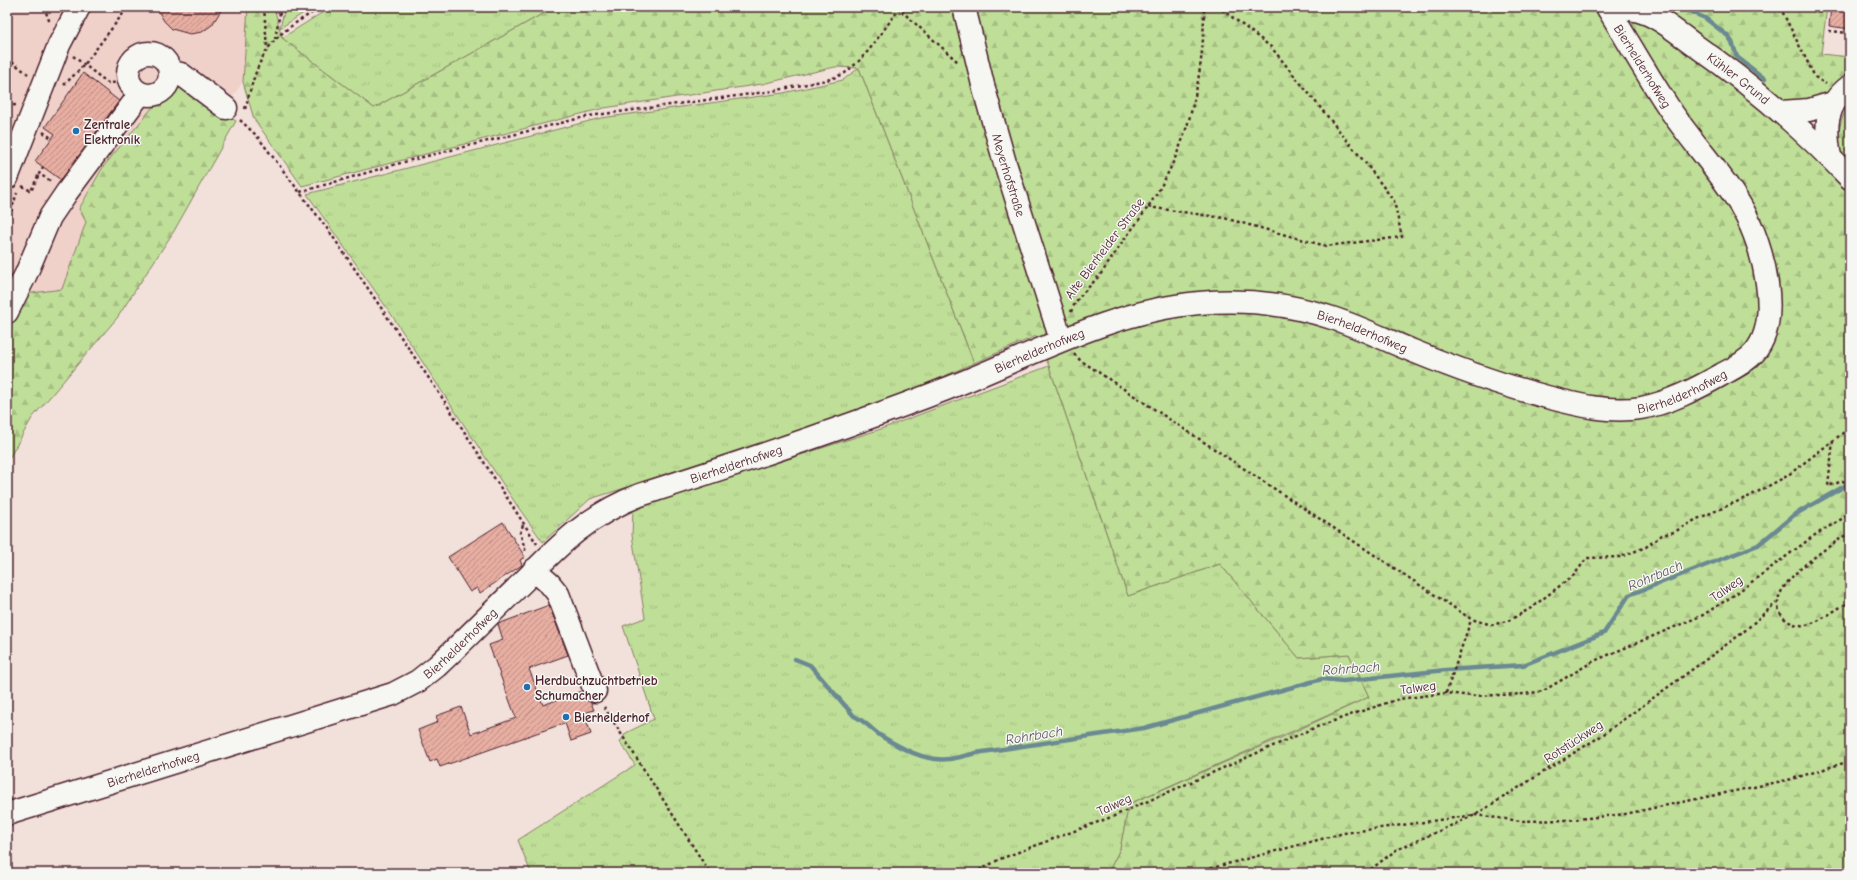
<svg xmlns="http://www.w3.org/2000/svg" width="1857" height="880" font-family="'Comic Neue',sans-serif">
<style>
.built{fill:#efd1c9}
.grass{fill:url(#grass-tufts);stroke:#847f62}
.forest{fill:url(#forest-firs);stroke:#847f62}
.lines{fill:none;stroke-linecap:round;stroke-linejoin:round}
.stream{stroke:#6a8992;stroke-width:4.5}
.building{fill:url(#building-hatch);stroke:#4a1f2b}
.minor-casing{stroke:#4a1f2b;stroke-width:25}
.path{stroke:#4a1f2b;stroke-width:2.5;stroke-dasharray:3 3;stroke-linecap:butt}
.minor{stroke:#f6f6f2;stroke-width:22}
.poi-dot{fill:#1f6fb2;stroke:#f6f6f2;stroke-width:1.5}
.labels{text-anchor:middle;stroke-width:3;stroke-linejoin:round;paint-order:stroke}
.street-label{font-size:13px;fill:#4a1f2b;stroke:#f6f6f2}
.poi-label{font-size:13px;font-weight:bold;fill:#4a1f2b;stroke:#f6f6f2;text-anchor:start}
.water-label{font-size:14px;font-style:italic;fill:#5a545e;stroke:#f6f6f2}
</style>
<defs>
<pattern id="grass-tufts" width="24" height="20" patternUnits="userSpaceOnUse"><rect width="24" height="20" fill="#bfdf98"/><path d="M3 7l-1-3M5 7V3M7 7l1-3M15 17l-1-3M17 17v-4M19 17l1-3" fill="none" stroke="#a6bf83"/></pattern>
<pattern id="forest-firs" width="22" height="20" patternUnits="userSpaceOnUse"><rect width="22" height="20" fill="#bfdf98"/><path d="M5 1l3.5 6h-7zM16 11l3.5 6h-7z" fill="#a6bf83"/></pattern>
<pattern id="building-hatch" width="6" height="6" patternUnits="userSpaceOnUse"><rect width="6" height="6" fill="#e7aea2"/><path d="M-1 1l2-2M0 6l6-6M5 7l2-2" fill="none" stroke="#bd8d84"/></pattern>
</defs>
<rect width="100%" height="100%" fill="#f2e0da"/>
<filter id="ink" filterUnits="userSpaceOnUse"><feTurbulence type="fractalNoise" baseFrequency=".025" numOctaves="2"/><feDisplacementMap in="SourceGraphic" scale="8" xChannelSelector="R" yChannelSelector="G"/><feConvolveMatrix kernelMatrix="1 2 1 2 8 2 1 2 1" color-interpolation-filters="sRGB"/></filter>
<g filter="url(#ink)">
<!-- built -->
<polygon class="built" points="7,7 248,7 249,9 243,81 7,441"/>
<!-- grass -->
<g class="grass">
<polygon points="285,7 313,7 280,28"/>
<polygon points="331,7 555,7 374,108 282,38"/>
<polygon points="859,68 974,363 883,403 758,446 590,499 543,542 518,507 389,311 307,194 601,118 783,93 843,80"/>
<polygon points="1049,366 1128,596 1220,564 1299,658 1349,654 1369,697 1129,804 1120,849 1108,873 531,873 518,840 635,765 620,742 626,733 654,719 623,626 645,618 632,535 633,509 881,429"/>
</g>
<!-- forest -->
<g class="forest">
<polygon points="248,7 274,7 282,38 374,108 555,7 1827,7 1821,54 1850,57 1850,77 1829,99 1783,109 1802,138 1850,190 1850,873 1108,873 1120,849 1129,804 1285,736 1369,697 1349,654 1299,658 1220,564 1128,596 1049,366 1036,336 974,363 859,68 835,67 762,84 604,108 302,186 254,119 243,82"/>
<polygon points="179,83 236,121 174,231 117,318 32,418 7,462 7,332 25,294 62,289 86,222 79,209 103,167 152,108 170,98"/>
<path d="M1850,103v63l-12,-13c0,-19 1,-34 12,-50z"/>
</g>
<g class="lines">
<!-- stream -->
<g class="stream">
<polyline points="1685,7 1693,13 1705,18 1728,36 1732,42 1737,57 1765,79"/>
<path d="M795,659l15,6 44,51c11,5 17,13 27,20 20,12 44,26 68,23 9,-1 18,-4 27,-6l168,-25 178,-49 21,2 103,-11 77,-5 81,-32 25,-38 129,-50 36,-30 56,-32"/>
</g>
</g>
<!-- building -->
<g class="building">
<polygon points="156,7 223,7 212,25 202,32 190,34 172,29 164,21"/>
<polygon points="1831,7 1850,7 1850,29 1829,26"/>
<polygon points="83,73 119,101 61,180 35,161 55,134 45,127"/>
<polygon points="503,522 525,557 520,560 522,565 480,593 477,588 470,592 448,557"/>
<polygon points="549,605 568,655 529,669 543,705 582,691 587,700 591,703 594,710 584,713 591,734 571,741 565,723 440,767 437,759 430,762 418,730 438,722 436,716 461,707 471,734 516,718 489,645 503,640 498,624"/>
</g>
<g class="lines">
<defs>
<g id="minor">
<path id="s1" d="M964,7l20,82 21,74 56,177"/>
<path id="s2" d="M1610,7c12,1 24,1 35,6 19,7 35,22 51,33 56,39 107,83 154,132"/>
<circle cx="149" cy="74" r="21"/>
<polyline points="170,71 181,74 226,108"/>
<polyline points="1781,112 1809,110 1833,103"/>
<path d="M1830,157c-5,-29 -6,-52 20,-71"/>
<polyline points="7,178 59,45 79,7"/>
<polyline points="7,312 26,274 50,217 67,192 140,94"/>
<polyline points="534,570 550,584 558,594 595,691"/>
<path id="s3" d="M7,814l386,-120 25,-13 19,-15c30,-28 58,-57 87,-85 36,-37 66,-67 116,-86 103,-33 205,-67 306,-106 83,-32 163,-78 253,-86 44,-4 91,1 133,15 28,9 54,22 81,33 44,18 88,34 134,46 30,8 62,16 94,11 28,-5 55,-19 80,-33 11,-6 24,-12 33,-22 29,-33 9,-108 -11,-143 -20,-36 -51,-67 -74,-102 -22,-33 -41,-67 -62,-101"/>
</g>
</defs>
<!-- minor casing -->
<use href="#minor" class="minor-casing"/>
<!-- path -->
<g class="path">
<polyline points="44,7 50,23"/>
<polyline points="264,7 267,49"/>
<polyline points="897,7 958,62"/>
<polyline points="1780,7 1815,77 1826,84"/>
<polyline points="1829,31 1850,33"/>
<polyline points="275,39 281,7"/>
<polyline points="73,56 108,83 127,82"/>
<polyline points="7,58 28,74"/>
<polyline points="64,85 84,65 128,7"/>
<polyline points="7,106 16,105"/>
<path d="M245,109c7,-24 12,-51 31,-70 12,-13 30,-22 45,-32"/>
<polyline points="240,120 257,136 329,231 445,402 537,544"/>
<polyline points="43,132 53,139"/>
<polyline points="43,167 39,174 51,181"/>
<polyline points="22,186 31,191 39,174"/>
<polyline points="300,192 411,160 589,116 773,91 831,79 845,73 858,62 869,50 900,8"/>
<polyline points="1148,207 1224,218 1326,246 1402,237 1394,201 1367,165 1271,47 1219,7"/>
<polyline points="7,223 17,193"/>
<path d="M1071,312c5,-15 18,-24 28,-36 9,-11 16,-24 24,-35 13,-17 26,-34 37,-53 32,-56 44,-117 44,-181"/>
<polyline points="1074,354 1080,360 1471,619 1492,625 1510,620 1531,608 1574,575 1587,558 1620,557 1646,547 1662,535 1674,532 1697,519 1750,496 1787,476 1843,433 1850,430"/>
<polyline points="1833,441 1828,486 1843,481 1850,486"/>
<polyline points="523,525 520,533 526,552"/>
<path d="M1850,532c-19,14 -94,58 -66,86 6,6 16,9 25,6 15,-4 27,-16 41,-22"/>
<polyline points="1446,693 1471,620"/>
<polyline points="604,707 710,873"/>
<polyline points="974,873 1000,859 1114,816 1314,728 1356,713 1399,699 1446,693 1472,696 1525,694 1543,691 1594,661 1703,615 1734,595 1815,535 1850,514"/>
<polyline points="1193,873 1344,833 1475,815 1521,821 1569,820 1625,814 1792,779 1850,761"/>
<polyline points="1366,873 1396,850 1475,815 1601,736 1741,634 1776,603"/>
</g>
<!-- minor -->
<use href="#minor" class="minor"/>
</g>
</g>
<!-- markers -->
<g class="poi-dot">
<circle cx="76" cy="131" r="4"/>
<circle cx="527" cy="687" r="4"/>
<circle cx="566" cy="717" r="4"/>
</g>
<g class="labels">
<!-- street labels -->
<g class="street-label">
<text transform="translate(1643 66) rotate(58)" y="5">Bierhelderhofweg</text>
<text dy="5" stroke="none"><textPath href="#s2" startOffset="150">Kühler Grund</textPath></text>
<text dy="5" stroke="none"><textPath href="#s1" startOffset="174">Meyerhofstraße</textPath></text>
<text transform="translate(1104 248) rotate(-53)" y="5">Alte Bierhelder Straße</text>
<text dy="5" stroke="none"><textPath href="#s3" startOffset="1484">Bierhelderhofweg</textPath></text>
<text dy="5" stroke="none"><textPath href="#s3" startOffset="1149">Bierhelderhofweg</textPath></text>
<text dy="5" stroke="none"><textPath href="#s3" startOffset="1820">Bierhelderhofweg</textPath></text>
<text dy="5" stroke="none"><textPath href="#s3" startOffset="825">Bierhelderhofweg</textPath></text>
<text transform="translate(1726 588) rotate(-35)" y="5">Talweg</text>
<text dy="5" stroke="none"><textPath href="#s3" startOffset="489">Bierhelderhofweg</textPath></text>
<text transform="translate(1418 687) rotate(-8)" y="5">Talweg</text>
<text transform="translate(1573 741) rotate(-33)" y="5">Rotstückweg</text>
<text dy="5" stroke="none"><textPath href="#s3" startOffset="153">Bierhelderhofweg</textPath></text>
<text transform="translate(1114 804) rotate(-24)" y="5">Talweg</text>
</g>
<!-- poi labels -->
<g class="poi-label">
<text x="84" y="129">Zentrale<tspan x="84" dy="15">Elektronik</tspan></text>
<text x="535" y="685">Herdbuchzuchtbetrieb<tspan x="535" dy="15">Schumacher</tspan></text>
<text x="574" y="722">Bierhelderhof</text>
</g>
<!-- water labels -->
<g class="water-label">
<text transform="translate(1655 575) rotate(-23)" y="5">Rohrbach</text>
<text transform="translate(1351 668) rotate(-4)" y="5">Rohrbach</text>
<text transform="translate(1034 735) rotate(-9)" y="5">Rohrbach</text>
</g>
</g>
<!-- margin -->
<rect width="1857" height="880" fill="none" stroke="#f6f6f2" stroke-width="24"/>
<rect x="12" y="12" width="1833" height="856" fill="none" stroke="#4a1f2b" stroke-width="1.5" filter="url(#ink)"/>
</svg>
